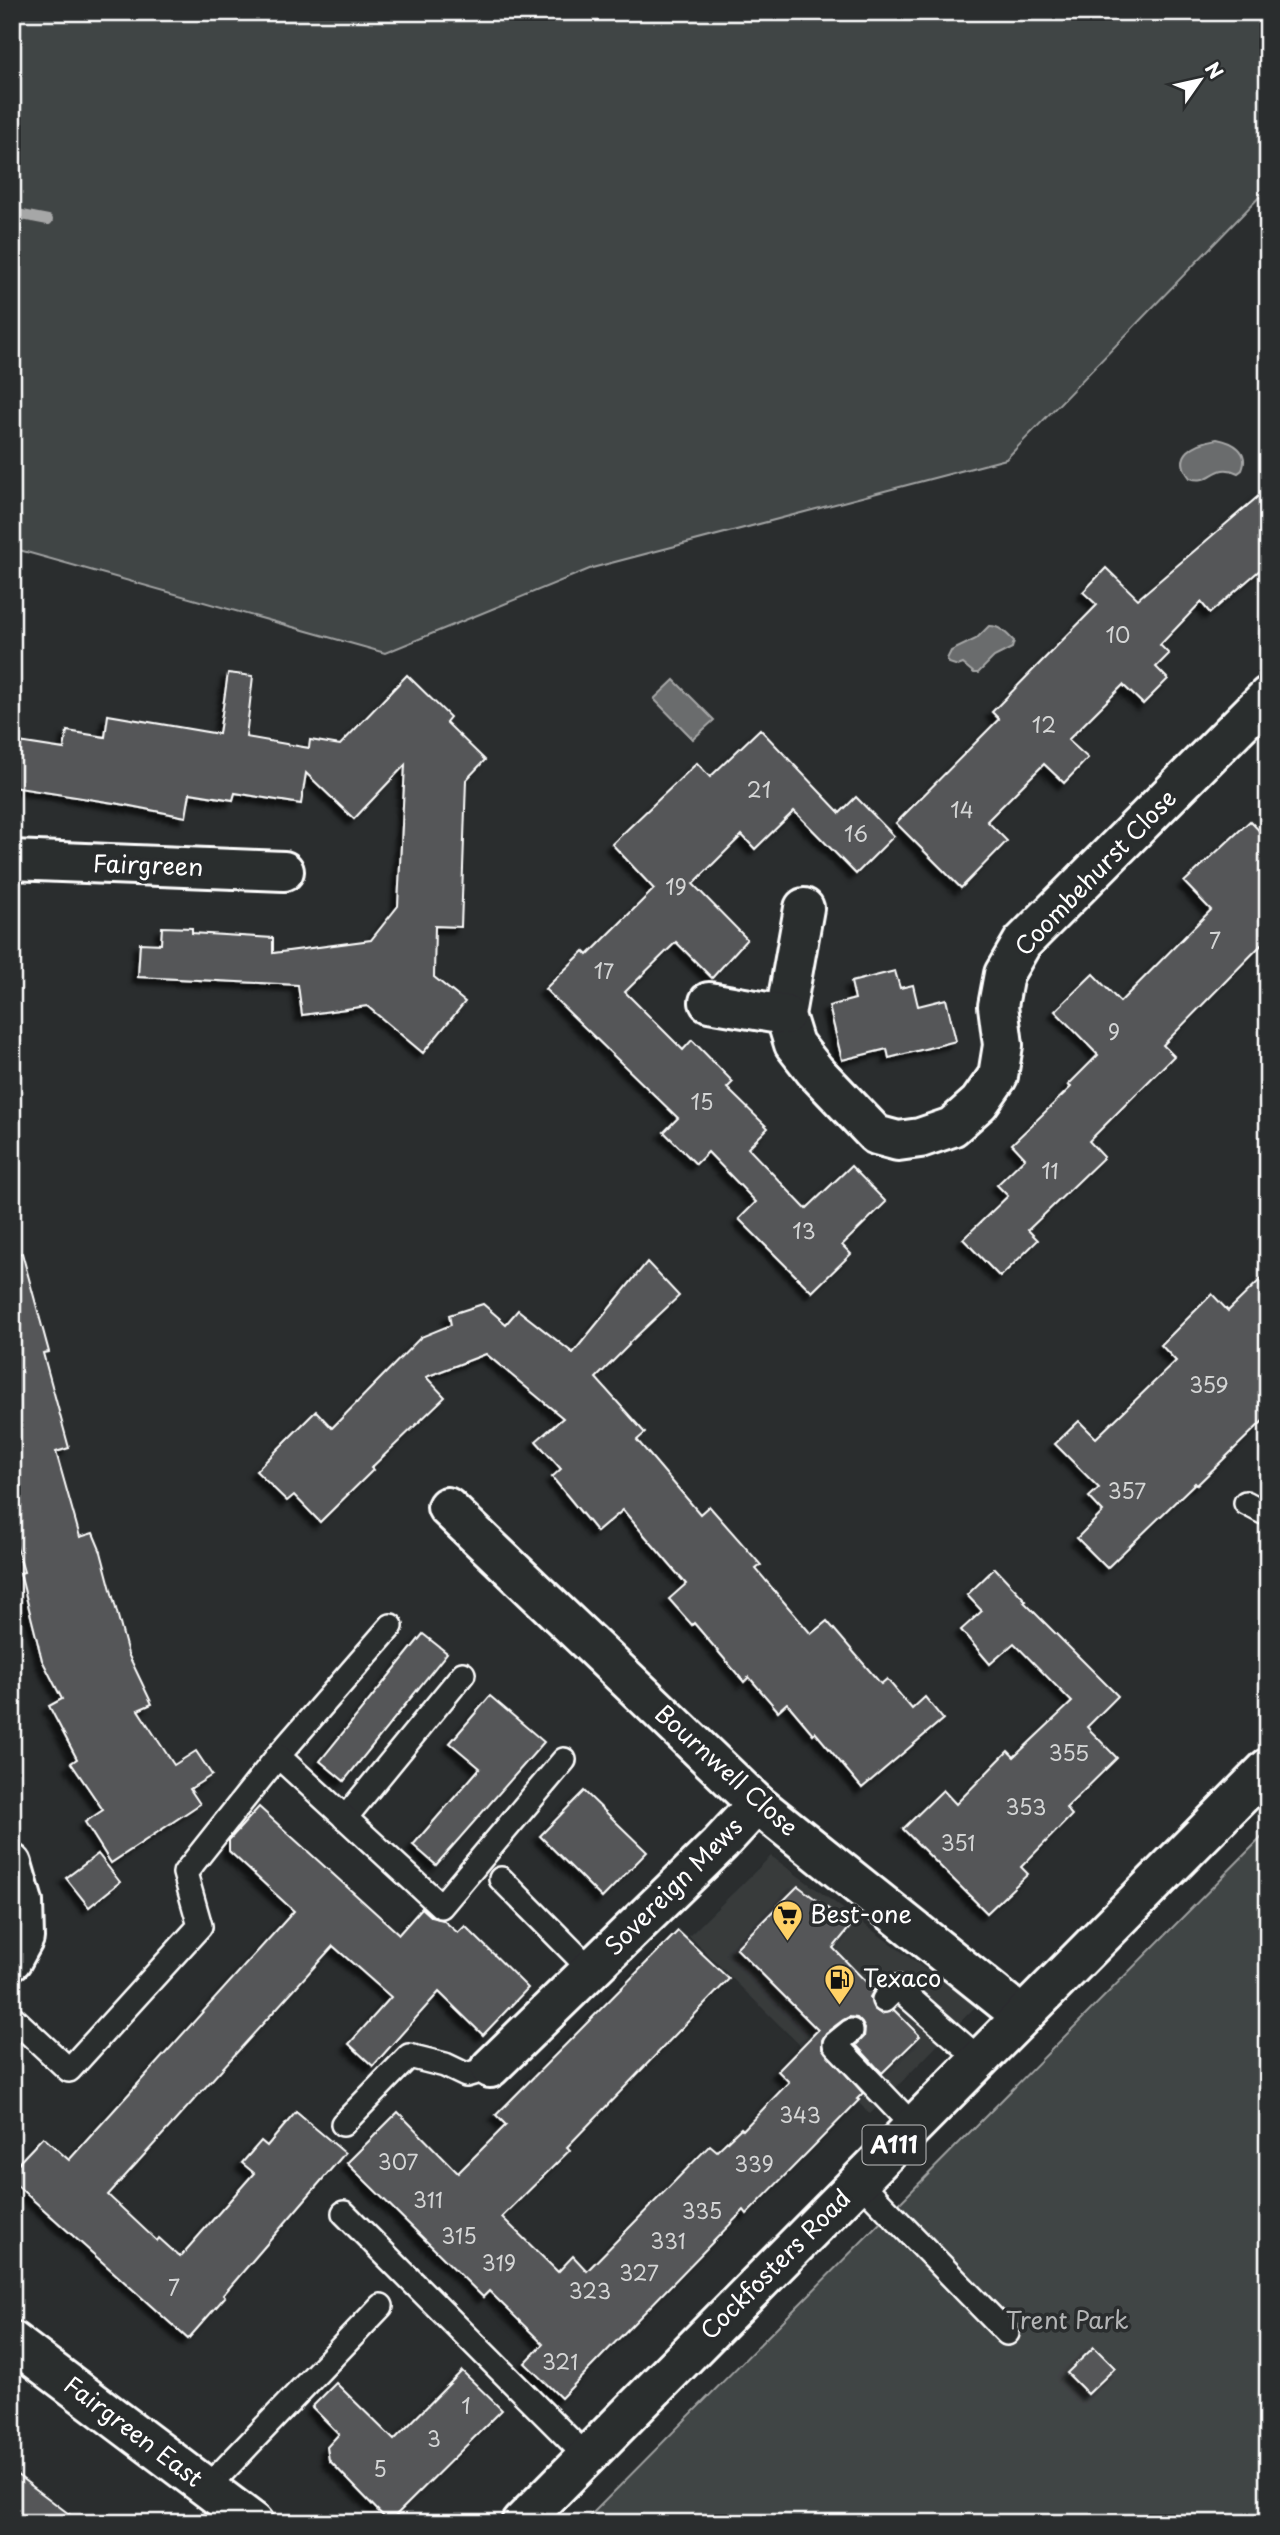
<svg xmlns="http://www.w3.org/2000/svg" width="1280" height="2535" font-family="'Playpen Sans',sans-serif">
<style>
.built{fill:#373a3b}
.green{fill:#414445;stroke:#a0a2a2;stroke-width:2}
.water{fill:#6a6c6d;stroke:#a6a7a7;stroke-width:2}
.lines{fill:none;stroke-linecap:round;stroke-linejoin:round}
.stream{stroke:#a6a7a7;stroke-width:10}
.building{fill:#555758;stroke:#fff;stroke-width:2;filter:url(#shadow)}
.service-casing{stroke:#fff;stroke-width:28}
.minor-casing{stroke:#fff;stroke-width:44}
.primary-casing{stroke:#fff;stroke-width:44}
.service{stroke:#2a2d2e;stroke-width:23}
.minor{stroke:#2a2d2e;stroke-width:38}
.primary{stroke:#2a2d2e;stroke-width:38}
.labels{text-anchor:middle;stroke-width:7;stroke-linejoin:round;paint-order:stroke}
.number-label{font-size:21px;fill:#d4d5d5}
.shield{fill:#2a2d2e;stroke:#bfc0c0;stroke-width:2}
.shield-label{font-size:23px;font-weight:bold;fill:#fff}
.street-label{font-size:24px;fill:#fff;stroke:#2a2d2e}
.poi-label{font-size:24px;fill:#fff;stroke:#2a2d2e;text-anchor:start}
.park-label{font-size:24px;fill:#b3b4b5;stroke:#2a2d2e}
</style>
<defs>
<filter id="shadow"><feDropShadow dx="-6" dy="6" stdDeviation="2" flood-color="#0009"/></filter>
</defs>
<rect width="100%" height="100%" fill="#2a2d2e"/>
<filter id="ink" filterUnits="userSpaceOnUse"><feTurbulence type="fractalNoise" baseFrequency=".0143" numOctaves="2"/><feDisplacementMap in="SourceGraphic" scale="14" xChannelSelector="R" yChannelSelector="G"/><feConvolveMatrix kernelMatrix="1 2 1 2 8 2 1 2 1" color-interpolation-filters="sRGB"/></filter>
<g filter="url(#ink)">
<!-- built -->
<polygon class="built" points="771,1856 976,2006 870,2114 689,1936"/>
<!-- green -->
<g class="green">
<polygon points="12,12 1268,12 1268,188 1006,459 592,568 385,653 12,548"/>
<polygon points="1268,1831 1268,2523 583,2523"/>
</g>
<!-- water -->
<g class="water">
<path d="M1217,439c16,3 33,12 25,31l-4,3c-24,-12 -26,13 -48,5 -19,-24 5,-35 27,-39z"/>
<path d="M989,626c10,-1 18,8 25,15l-2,7 -18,9 -16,16h-4l-11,-9 -5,2 -9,-3 -2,-4 4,-8 25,-12z"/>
<polygon points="674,680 714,720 693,739 654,699"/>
</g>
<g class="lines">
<!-- stream -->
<polyline class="stream" points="12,213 48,220"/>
</g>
<!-- building -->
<g class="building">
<polygon points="1268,488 1268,563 1210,613 1201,602 1160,645 1169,654 1156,667 1168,679 1143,704 1123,685 1068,740 1088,758 1064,783 1044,764 987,821 1007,841 961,888 896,823 999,719 992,712 1097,605 1083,592 1106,568 1138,599"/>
<polygon points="228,673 253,676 246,737 309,748 310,740 340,745 407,675 450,717 446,722 485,760 466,780 461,927 435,926 434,977 465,1002 423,1053 367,1006 302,1015 298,985 138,977 140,943 161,944 162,927 192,928 192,933 273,938 273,953 371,940 398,906 405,765 354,819 306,773 301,804 235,793 233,800 190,793 186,817 120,804 12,787 12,741 64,749 67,731 105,737 108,715 219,734"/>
<polygon points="760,729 840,813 856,797 894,836 856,874 794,811 755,849 742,835 693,884 747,939 712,978 676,942 625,992 683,1050 692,1040 733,1082 727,1088 768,1128 748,1148 806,1209 851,1166 886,1202 842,1245 851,1254 812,1292 739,1219 756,1202 708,1152 696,1164 664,1132 678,1118 545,989 584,951 588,955 654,889 612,844 697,763 710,777"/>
<polygon points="1250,821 1268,840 1268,938 1163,1045 1174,1056 1089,1141 1104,1157 1028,1230 1038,1240 1000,1277 963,1239 1008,1196 997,1185 1025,1158 1012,1144 1071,1087 1068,1085 1098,1055 1055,1011 1093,974 1120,1002 1211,910 1184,882"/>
<polygon points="895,971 900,988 913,985 918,1006 946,999 956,1041 889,1058 887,1049 842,1060 829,1006 855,999 851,982"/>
<polygon points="22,1253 49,1352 43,1353 69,1448 56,1452 80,1537 93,1533 101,1552 128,1654 152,1704 138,1710 174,1765 196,1751 212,1775 190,1789 200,1804 111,1863 85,1822 103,1810 71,1763 77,1759 49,1706 62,1699 42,1660 20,1573 24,1572 12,1531 12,1254"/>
<polygon points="647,1262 679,1296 628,1344 629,1345 596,1378 645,1433 637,1440 700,1514 709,1506 761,1565 756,1569 811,1634 827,1621 881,1684 887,1679 912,1709 925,1697 943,1719 862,1788 815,1732 813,1734 787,1703 778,1711 749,1677 744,1682 694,1623 692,1625 669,1599 686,1584 623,1510 597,1532 552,1477 561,1469 536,1441 563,1418 486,1354 426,1377 445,1397 371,1468 373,1470 320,1522 294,1495 287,1501 256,1471 316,1411 332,1428 421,1337 451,1325 449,1315 483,1304 506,1324 518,1310 573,1353"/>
<polygon points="1268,1272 1268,1416 1197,1485 1195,1483 1107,1568 1077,1538 1103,1512 1089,1497 1099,1488 1055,1444 1079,1421 1096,1438 1176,1361 1161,1345 1212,1294 1228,1311"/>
<polygon points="995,1568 1026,1601 1024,1602 1118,1696 1087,1727 1117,1758 1066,1808 1072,1815 1021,1867 1028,1874 987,1913 903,1829 943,1790 956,1804 1008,1751 1014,1757 1072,1702 1014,1643 990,1664 961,1630 982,1611 967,1595"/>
<polygon points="423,1634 447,1653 344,1781 320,1761"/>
<polygon points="490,1696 544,1742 436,1865 413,1845 480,1768 450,1743"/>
<polygon points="584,1791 647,1852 602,1898 540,1836"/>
<polygon points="259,1807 399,1934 422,1908 432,1917 443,1920 458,1933 465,1926 528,1988 483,2035 439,1992 373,2066 349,2044 391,1997 333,1946 108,2195 157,2241 159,2238 180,2257 254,2173 242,2163 261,2141 267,2146 296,2112 345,2153 223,2295 225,2297 188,2339 12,2181 12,2170 43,2137 69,2160 294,1911 229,1851 229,1840"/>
<polygon points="98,1854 120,1882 89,1907 66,1878"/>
<polygon points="798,1886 851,1926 833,1948 874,1990 870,1997 874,2009 881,2014 894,2010 920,2036 882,2073 856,2045 864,2037 865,2029 862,2023 857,2018 849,2017 843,2020 826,2033 822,2040 822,2048 863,2093 857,2099 859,2100 747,2214 744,2210 561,2398 525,2363 543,2344 489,2291 483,2297 347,2163 398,2112 458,2173 506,2125 496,2115 678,1931 729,1979 567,2147 570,2150 502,2217 558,2272 573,2256 587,2271 710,2145 717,2151 741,2128 743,2130 789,2082 778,2071 818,2030 736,1948"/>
<polygon points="1094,2347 1115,2368 1088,2394 1067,2373"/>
<polygon points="462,2371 502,2410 389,2522 329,2460 327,2447 339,2434 312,2407 336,2383 394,2440"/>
<polygon points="12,2471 81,2523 12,2523"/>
</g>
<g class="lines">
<defs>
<g id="service">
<polyline points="1246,1503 1263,1512 1268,1511"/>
<polyline points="278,1756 391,1626"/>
<polyline points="345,1818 463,1674"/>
<polyline points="501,1879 590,1969"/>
<polyline points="884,2000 897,1987 979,2059"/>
<polyline points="12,2017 69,2070 200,1926 185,1873 278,1756 441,1906 564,1760"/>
<polyline points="851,2031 835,2044 913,2126"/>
<polyline points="343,2124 409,2056 445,2065 466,2075 490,2068"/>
<polyline points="859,2181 1007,2333"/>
<polyline points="344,2213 587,2457"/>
<polyline points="207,2488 381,2306"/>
</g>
<g id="minor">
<polyline points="12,860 284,871"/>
<polyline points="804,908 785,1015 794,1044 815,1071 876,1135 898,1141 920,1138 952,1127 979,1103 998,1076 1003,1045 998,1006 1004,974 1022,943 1268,696"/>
<polyline points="709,1002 785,1015"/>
<polyline points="447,1507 757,1804 1022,2016"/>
<polyline points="12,1864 23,1902 24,1938 12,1960"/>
<polyline points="490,2068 720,1844 757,1804"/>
<polyline points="12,2341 254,2523"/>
</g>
<polyline id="primary" points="521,2523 1268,1768"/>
</defs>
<!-- service casing -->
<use href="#service" class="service-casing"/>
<!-- minor casing -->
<use href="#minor" class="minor-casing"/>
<!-- primary casing -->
<use href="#primary" class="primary-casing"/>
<!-- service -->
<use href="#service" class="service"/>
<!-- minor -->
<use href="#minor" class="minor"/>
<!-- primary -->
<use href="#primary" class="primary"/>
</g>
</g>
<!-- icons -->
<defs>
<symbol id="supermarket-pin" viewBox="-11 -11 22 30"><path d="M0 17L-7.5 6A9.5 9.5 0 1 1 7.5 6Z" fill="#ffd166" stroke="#2a2d2e"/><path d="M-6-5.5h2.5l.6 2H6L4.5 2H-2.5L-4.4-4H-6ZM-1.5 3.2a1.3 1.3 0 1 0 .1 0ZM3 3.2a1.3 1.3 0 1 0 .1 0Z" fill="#111"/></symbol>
<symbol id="fuel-pin" viewBox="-11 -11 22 30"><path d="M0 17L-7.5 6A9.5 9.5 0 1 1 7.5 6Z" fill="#ffd166" stroke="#2a2d2e"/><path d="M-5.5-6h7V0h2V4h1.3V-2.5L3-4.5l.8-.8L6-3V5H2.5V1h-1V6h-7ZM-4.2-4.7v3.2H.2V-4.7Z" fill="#111"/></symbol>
</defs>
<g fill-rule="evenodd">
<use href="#supermarket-pin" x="770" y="1898" width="35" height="47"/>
<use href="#fuel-pin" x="822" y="1962" width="35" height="47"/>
</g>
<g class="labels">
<!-- number labels -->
<g class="number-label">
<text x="1118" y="643">10</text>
<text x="1044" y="733">12</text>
<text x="759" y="798">21</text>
<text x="962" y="818">14</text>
<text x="856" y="842">16</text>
<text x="676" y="895">19</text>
<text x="1215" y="949">7</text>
<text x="604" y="979">17</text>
<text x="1114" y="1040">9</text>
<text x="702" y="1110">15</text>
<text x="1050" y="1179">11</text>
<text x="804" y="1239">13</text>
<text x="1209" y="1393">359</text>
<text x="1127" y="1499">357</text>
<text x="1069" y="1761">355</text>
<text x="1026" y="1815">353</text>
<text x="958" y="1851">351</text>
<text x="800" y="2123">343</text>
<text x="398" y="2170">307</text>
<text x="754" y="2172">339</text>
<text x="428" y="2208">311</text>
<text x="702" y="2219">335</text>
<text x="459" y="2244">315</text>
<text x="668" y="2249">331</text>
<text x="499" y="2271">319</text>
<text x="639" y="2281">327</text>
<text x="174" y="2296">7</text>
<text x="590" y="2299">323</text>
<text x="560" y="2370">321</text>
<text x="466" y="2414">1</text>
<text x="434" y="2447">3</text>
<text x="380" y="2477">5</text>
</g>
<!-- shield labels -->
<rect class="shield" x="862.5" y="2125.5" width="63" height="39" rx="5"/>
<g class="shield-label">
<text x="894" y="2153">A111</text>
</g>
<!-- street labels -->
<g class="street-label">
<text transform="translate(148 866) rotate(2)" y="8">Fairgreen</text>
<text transform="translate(1096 873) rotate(-46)" y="8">Coombehurst Close</text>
<text transform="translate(726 1771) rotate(42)" y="8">Bournwell Close</text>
<text transform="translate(674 1887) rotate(-45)" y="8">Sovereign Mews</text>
<text transform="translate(776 2265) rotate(-45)" y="8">Cockfosters Road</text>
<text transform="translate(133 2432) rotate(37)" y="8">Fairgreen East</text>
</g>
<!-- poi labels -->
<g class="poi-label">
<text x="810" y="1923">Best-one</text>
<text x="863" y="1987">Texaco</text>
</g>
<!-- park labels -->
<g class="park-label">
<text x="1067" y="2329">Trent Park</text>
</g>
</g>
<!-- margin -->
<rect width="1280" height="2535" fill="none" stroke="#2a2d2e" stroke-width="42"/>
<rect x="21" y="21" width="1238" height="2493" fill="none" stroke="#fff" stroke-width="2.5" filter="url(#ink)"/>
<!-- north arrow -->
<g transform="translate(1200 80) rotate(56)" stroke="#2a2d2e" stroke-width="5" paint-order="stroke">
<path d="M0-5L12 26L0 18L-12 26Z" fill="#ffffff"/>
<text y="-10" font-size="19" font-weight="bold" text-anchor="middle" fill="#ffffff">N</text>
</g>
</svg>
